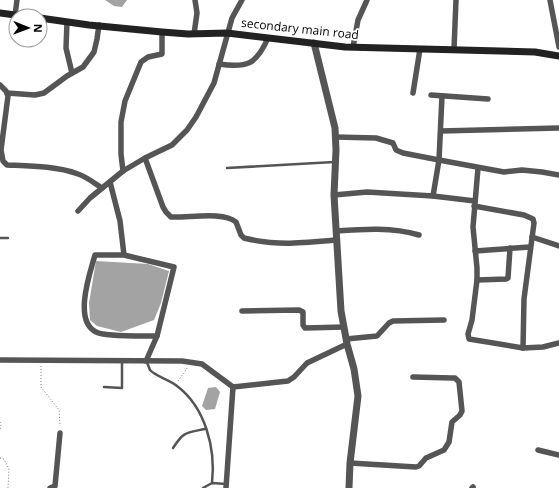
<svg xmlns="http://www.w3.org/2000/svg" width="559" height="488" font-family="'Open Sans',sans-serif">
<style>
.water{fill:#a3a3a3}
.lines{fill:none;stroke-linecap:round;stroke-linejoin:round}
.path{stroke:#777;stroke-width:1;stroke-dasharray:1 2;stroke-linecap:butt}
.service{stroke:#555;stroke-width:2.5}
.minor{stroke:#555;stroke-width:5.5}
.tertiary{stroke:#555;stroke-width:7}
.secondary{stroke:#222;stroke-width:7}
.labels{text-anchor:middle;stroke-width:3.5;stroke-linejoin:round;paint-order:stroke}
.street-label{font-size:12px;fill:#000;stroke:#fff}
</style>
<rect width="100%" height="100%" fill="#fff"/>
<!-- water -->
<g class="water">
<polygon points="105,0 127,0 122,7 114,6"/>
<polygon points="96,261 148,264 169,271 161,303 154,320 121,332 97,326 90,320 89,303"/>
<polygon points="216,387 220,392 215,409 206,410 202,406 208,388"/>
</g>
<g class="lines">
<!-- path -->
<g class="path">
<polyline points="41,366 41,387 59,410 60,426"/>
<polyline points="178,381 188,367"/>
<polyline points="0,422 1,425 0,431"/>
<polyline points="0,458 4,459 9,469 8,488"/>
</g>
<!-- service -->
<g class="service">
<polyline points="227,168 334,162"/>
<polyline points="0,238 8,238"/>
<path d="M146,361c2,3 3,6 4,9 5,6 20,10 27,16 28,21 39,62 35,97"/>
<polyline points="104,387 122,388 122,361"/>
<path d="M173,448c11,-17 13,-15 32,-19"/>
<polyline points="203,488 212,483 226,484"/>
</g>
<!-- minor -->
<g class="minor">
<polyline points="550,0 559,47"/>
<polyline points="15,15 17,0"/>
<polyline points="67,22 66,48 72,73"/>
<polyline points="194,34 197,13 195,0"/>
<polyline points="353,47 358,20 367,0"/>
<polyline points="454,49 456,0"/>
<path d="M219,64c28,4 37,1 49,-26"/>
<path d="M0,85l6,6 2,5 -7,54 2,11 4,4c23,1 49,1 71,9 9,3 16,9 24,14"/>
<polyline points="7,93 35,95 44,93 67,76 83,67 94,52 97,39 99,25"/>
<polyline points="413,93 420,49"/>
<polyline points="431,95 488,99"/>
<polyline points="441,131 559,128"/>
<polyline points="335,137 376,138 393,143 396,150 403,153 439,160 504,172 522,170 542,172 559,175"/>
<path d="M145,158l18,49 3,5 5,5c18,1 52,-6 65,5l5,13 3,3c31,8 61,5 92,2"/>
<polyline points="478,168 473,227 477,268 477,280 472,320 468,334 469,339 523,348 543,347 559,343"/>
<polyline points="123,171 121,154 121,122 125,101 141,62 148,57 162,54 162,32"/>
<path d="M110,182l10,39 4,34 50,12 -17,69c-13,0 -51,1 -61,-4 -23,-11 -6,-59 -1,-77h29"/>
<polyline points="334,195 367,192 433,196 475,201"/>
<polyline points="433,196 439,160 442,96"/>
<polyline points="474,206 524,215 533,219 534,223 524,299 523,348"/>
<polyline points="78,211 90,198 123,171 145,158 172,145 187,130 196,117 214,83 232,18 242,0"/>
<path d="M336,231c28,-2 56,-4 83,4"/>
<polyline points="532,237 559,246"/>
<polyline points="475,251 530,247"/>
<polyline points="477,280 506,279 508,278 510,248"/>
<polyline points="242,311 299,310 303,312 303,325 305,328 344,327"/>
<polyline points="346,339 377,336 389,323 393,321 444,320"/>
<polyline points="0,360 182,361 202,364 233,387 226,488"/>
<polyline points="146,361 157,336"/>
<polyline points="233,387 288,381 294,377 307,363 347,344"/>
<polyline points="538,450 559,455"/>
<polyline points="350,463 416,467 419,466 426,458 444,450 449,442 452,422 460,415 462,411 459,382 455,378 452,378 413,377"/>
<polyline points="50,488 55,486 60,433"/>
<polyline points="472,488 473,487"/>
</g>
<!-- tertiary -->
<polyline class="tertiary" points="314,43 335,128 336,150 334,195 341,311 347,344 354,369 358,396 350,463 349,488"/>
<!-- secondary -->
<g class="secondary">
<polyline points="0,13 23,16"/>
<polyline points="40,18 89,25 162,32 188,34 227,33 345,47 535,52 559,56"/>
</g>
</g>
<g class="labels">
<!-- street labels -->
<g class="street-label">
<text transform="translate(300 29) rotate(6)" y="4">secondary main road</text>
</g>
</g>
<!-- north arrow -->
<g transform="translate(28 28) rotate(91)"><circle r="19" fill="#ffffff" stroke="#999999"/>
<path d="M0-3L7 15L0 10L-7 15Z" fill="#000000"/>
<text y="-6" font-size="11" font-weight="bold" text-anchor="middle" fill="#000000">N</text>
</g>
</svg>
